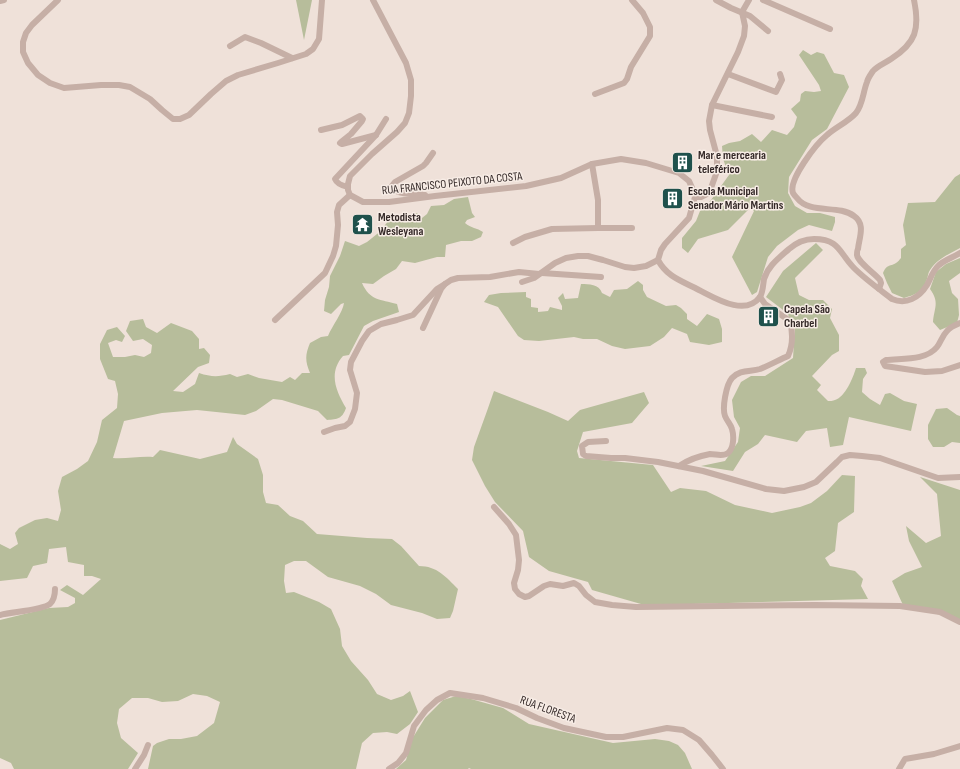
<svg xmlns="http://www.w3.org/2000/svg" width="960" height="769" font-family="'Sofia Sans Condensed',sans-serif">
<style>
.green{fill:#b7bd9b}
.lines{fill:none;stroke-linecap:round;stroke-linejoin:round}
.minor{stroke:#c6afa6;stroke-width:6}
.labels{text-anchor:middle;stroke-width:3;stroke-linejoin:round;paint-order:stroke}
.poi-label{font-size:12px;font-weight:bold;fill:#332827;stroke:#f7ece5;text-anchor:start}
.street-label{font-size:12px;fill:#332827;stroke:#f7ece5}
</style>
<rect width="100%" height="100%" fill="#efe1d9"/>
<!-- green -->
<g class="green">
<polygon points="296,0 312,0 304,40"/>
<polygon points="803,50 811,55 817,52 824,54 834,73 844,75 849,87 827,129 812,140 789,177 788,193 795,206 807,213 820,213 835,217 835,222 832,231 809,225 798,230 777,246 768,257 757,292 752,295 732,257 754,211 750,208 728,230 698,239 688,253 682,248 682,238 696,221 700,211 711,200 729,175 723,159 722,146 729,143 740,141 752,134 761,142 772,130 787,135 794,127 797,117 791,109 800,101 801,94 805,91 814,92 821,91 819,85 799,55"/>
<path d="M960,174v74c-11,6 -23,11 -30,22 -2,3 -2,6 -3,9 -5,13 -10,15 -23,19l-12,-5 -5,-10 -4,-10c4,-9 6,-6 13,-10 2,-1 3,-3 5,-5v-9l5,-4 -3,-20 5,-22 27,-1 20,-25z"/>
<path d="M468,197l4,16 3,4 -8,3 -2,3c6,5 12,5 18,9l-2,5 -9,4h-11l-15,4 -1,12h-8l-22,6 -13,-2 -6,8 -12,7 -11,8 -11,-1c8,18 18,16 35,21l2,8 -26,9 -9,5 -15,29 -6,1c-15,17 -7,35 3,52 -4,11 -8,11 -19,12l-9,-9 -36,-11 -9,-1 -17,12 -11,4 -48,-5 -35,3 -38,8 -11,37c13,1 27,-2 40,-1l7,-7 40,9 27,-7 6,-15 4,7 21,15 5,16v17l3,11 12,2 12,11 13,5 14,13 50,4 25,1 9,7 18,20c18,0 27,11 39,23l-5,22 -3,7 -13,1 -15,-6 -31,-8 -15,-11 -16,-8 -32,-9 -22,-16h-12l-9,4 -1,16 2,12 8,-1 25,10 12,7 9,20 2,17 9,15 17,19 9,14 14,6 12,-4 7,-5 8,21 -8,12 -13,10 -10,-2 -14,1 -11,10 -6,26h-208l5,-23 4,-3 12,-4h12l16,-3 17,-13 6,-21 -13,-6 -14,-2 -15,7 -16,1 -14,-4h-16l-13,11 -2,14 4,15 17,15 -10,16h-114l-3,-6 -11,-5v-138l49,-12 19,-1 7,-4v-5l-15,-8 7,-5 16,10 18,-16 -9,-3h-8v-11l-16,-3 -2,-15 -17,2 -2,14 -14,3 -6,12 -27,3v-37l10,5 8,-5 -3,-11 4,-5 16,-8 12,-2 11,3 3,-11 -3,-19 4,-14 15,-8 11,-8 9,-19 5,-22 15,-12 1,-14 -3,-13 -7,-2 -8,-20v-15l7,-14 10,-3 8,9 -3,6 -6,-2 -8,3 5,14h12l10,-2 9,2 7,-4 1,-8 -9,-6 -10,2 -7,-10 4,-10 13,-2 3,8 11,6 14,-10 21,8 7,8v10l5,-1 6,7 -1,8 -11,4 -25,24 10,1 12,-8 4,-11c12,4 19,4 31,1l7,3 11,-3 11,4 23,4 8,-5 5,3 7,-7h8c-5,-12 -5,-18 0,-30l11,-6 7,-1c4,-10 15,-24 16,-33l-3,1 -10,10 -7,-3 1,-11 4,-13 1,-11 10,-20 5,-15 14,5 8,-4 15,-12 3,-5 6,-7 26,-5 5,5 5,-4 4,-8 13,-1 10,-6z"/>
<path d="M816,243l7,7 -28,28 4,17 10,5h14l9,9 -2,9 9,17v16l-7,4 -20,21 9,9 -4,5 11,11c2,0 5,0 7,-1 10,-3 18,-22 21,-32h9l2,5 -4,6 -1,13 8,7 10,6 5,-11 5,-1 14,8 13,3 -6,27 -62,-14 -6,28 -13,2 -3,-19 -21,3 -9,11 -32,-7 -7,9 -13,8 -12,19 -32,-5 24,-5 13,-19 2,-14 -6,-11 -2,-17 9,-18 10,-6h14l28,-18 2,-31 -8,-14 -21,-16 17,-26z"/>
<path d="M960,258v15l-11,8 3,12 6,6 1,16 -2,8 -17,7 -7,-8c1,-14 7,-19 -3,-33l6,-17 10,-8z"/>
<path d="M638,281l5,4v5l4,7 19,9 10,-1 5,3 6,6v5l10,7 10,-12 12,5 3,10v13l-13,3 -19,-3 -3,-8 -15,-6 -8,9 -14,9 -25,3 -13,-3 -15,-7h-14l-9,-2 -35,4 -15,-1 -6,-4 -20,-29 -14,-5 5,-7 12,-2 25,-1v5l5,2v8l7,1v4l10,-1 2,-4 12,3v-4l-4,-8 5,-5 2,6 13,-1 3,-14c8,0 18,0 21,9l8,4 4,-7 13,-1z"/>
<polygon points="494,391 548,412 568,421 580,410 644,392 649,403 632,423 583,432 577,451 579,458 653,465 671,492 680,488 706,491 735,505 772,513 800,507 811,503 827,491 842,475 855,476 854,512 838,523 835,551 825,558 830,566 855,571 863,579 861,586 868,599 693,604 641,604 592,590 588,582 549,571 529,557 523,531 495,502 485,486 472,460 474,447 487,411"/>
<polygon points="947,408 957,415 960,416 960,443 952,442 944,447 933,447 928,439 928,425 936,409"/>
<polygon points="920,477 960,490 960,620 903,605 892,581 905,573 922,567 909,541 906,526 926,543 941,536 937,494"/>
<polygon points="456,696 471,699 503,708 529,724 613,743 655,739 669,741 678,745 685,753 692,769 471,769 469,768 468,769 396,769 406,760 412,739 425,718 443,700"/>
</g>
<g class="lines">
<!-- minor -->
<g class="minor">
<polyline points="58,0 32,25 26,33 23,42 23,52 28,63 38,75 50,83 64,88 101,85 119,85 130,87 150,99 162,110 173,119 180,119 189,115 211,94 226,81 238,75 278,63 306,54 313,49 319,39 322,0"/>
<path d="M373,0l33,63 5,17v16l-2,17 -4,10 -8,9 -25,22 -22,22 -2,8v6l2,5 13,7h26l46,-6 91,-10 35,-8 31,-14 29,-5 25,4 33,10 10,8 4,9 2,7 -6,21 -24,26 -4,6 -3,10c9,17 24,21 41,30 16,8 46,27 61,7 3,-5 3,-12 4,-18 4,-13 15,-21 25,-30 7,-6 16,-10 25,-10 26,0 25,14 40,29 11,11 25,21 38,31 14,6 27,-1 35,-14 4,-7 5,-13 11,-19 6,-6 14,-8 22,-13"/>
<polyline points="716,0 731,8 750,16 768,31"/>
<polyline points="763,0 830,29"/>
<polyline points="0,1 4,0"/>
<polyline points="230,46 245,37 261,43 292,58"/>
<polyline points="728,74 776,92 782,80 780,74"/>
<polyline points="595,94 624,83 627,79 631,67 650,36 650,27 643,13 632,0"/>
<polyline points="712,105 772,117"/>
<polyline points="321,130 342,125 360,116 363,119 362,121 351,134 341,142 340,143 342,144 376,135"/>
<polyline points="592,164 598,200 598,228"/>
<path d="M348,187c-5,-1 -11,-3 -13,-8l41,-44 10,-16"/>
<path d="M425,195c-11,-2 -26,1 -34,-8l4,-5 28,-16 3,-3 7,-10"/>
<polyline points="695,197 701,197 707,194 711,188 716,174 717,167 717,156 710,130 709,121 712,105 738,52 744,36 745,26 742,12 749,0"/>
<polyline points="513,243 525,237 552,229 598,228 632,228"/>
<polyline points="542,273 601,277"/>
<polyline points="522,282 534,278 555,263 566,258 578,256 588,256 603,260 625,267 634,268 646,266 658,260"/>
<path d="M879,289l2,-6 -1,-3c-5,-6 -22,-18 -23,-25 0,-1 0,-5 1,-6 1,-11 8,-25 -4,-33 -16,-12 -44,-1 -57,-18 -1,-1 -3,-3 -4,-5 -5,-13 23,-49 34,-58 9,-8 21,-13 29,-22 7,-9 7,-21 11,-31 1,-4 4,-8 6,-11 4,-5 12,-8 18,-12 25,-16 29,-30 23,-59"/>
<polyline points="275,320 325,273 333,256 336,246 338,225 337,212 339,205 350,195"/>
<path d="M960,323c-5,2 -10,4 -13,8 -5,5 -6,11 -10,16 -11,14 -36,11 -51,13l-3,2 2,4 40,6 17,-1 18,-6"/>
<polyline points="423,328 441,289 445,284 451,280 458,278 490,277 519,272 539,274"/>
<polyline points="324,432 335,428 345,426 350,422 355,409 357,393 350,370 351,362 362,341 369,331 381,324 397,320 413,315 437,289 445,284"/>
<polyline points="606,441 588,442 582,446 583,454 586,456 611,458 625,458 658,462 703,471 766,489 784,491 804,487 816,482 837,462 842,457 850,455 862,456 880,458 938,478 960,477"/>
<path d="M679,466c9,-6 20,-10 31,-12 6,0 13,3 18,-1 6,-5 6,-17 4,-24 -1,-4 -5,-8 -7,-13 -3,-8 1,-31 7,-38 8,-9 19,-6 28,-9 10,-4 19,-9 28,-13 5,-11 5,-23 2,-35l-25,-17 -5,-7"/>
<polyline points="494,507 509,524 516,535 519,560 518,570 514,583 515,589 519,594 525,597 529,596 544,586 550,584 563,586 574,583 579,586 586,595 595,602 612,605 636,607 815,605 900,606 940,612 960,622"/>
<path d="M0,615c11,-3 43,-5 50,-11 4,-4 5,-9 5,-15"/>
<polyline points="135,769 144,755 148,745"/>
<polyline points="389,769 398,763 406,753 414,726 426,710 437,700 450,693 483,698 516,708 537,718 564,728 606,737 623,737 667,728 683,730 699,740 712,755 723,769"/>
<polyline points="899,769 905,759 934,754 960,746"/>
</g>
</g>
<!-- icons -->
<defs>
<symbol id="building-square" viewBox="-11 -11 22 22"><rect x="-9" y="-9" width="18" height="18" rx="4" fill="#1f514c" stroke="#f7ece5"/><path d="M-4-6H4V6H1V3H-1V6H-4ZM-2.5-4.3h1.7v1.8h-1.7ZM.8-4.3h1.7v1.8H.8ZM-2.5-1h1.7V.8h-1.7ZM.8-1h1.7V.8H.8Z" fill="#fff"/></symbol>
<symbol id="temple-square" viewBox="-11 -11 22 22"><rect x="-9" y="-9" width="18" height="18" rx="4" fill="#1f514c" stroke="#f7ece5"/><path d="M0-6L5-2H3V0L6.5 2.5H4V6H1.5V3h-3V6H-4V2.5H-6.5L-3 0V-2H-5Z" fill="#fff"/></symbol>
</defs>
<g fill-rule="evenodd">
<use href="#building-square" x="670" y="150" width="25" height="25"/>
<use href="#building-square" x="660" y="186" width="25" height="25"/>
<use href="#temple-square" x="350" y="212" width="25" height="25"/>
<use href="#building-square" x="756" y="304" width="25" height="25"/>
</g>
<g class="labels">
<!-- poi labels -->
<g class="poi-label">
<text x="698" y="159">Mar e mercearia<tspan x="698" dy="14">teleférico</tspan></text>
<text x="688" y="195">Escola Municipal<tspan x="688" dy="14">Senador Mário Martins</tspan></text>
<text x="378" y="221">Metodista<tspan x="378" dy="14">Wesleyana</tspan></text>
<text x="784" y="313">Capela São<tspan x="784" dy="14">Charbel</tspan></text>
</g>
<!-- street labels -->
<g class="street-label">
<text transform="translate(452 183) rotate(-6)" y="4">RUA FRANCISCO PEIXOTO DA COSTA</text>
<text transform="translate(548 709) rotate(20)" y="4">RUA FLORESTA</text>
</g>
</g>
</svg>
